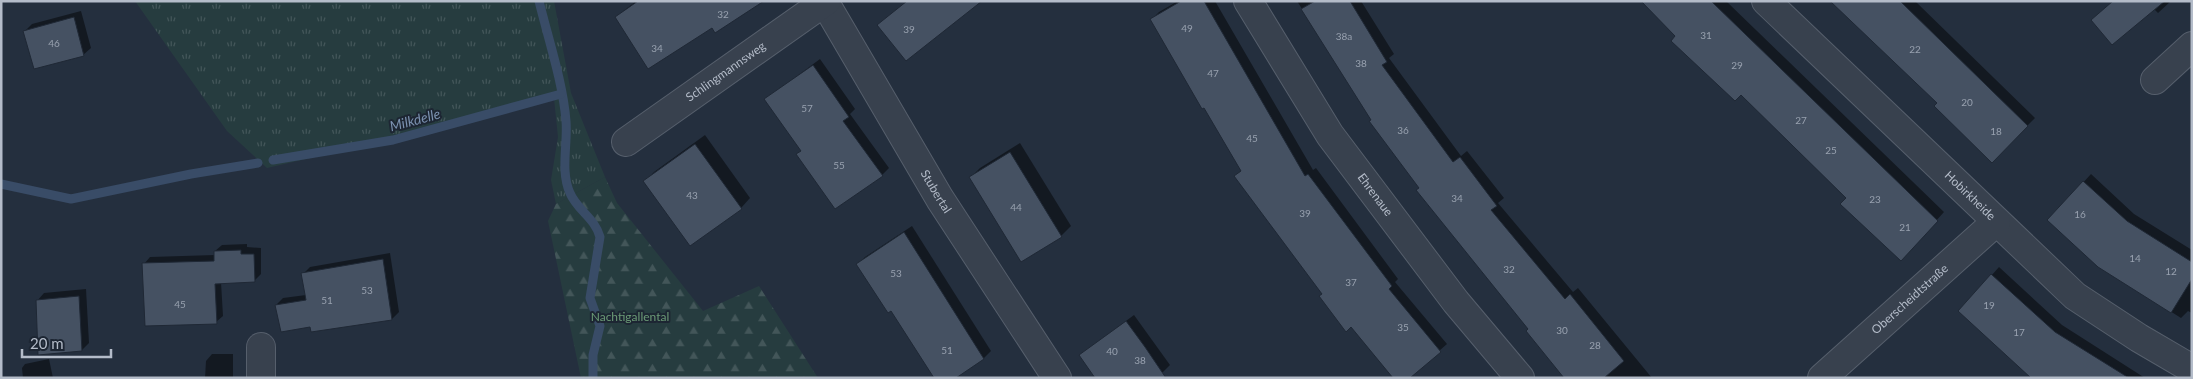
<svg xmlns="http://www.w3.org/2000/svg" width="2193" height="379" font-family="Lato,sans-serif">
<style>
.grass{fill:url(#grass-tufts)}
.forest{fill:url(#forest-firs)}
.shadow{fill:#0007}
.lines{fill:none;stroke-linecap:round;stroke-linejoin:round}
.stream{stroke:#394c67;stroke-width:9}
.building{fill:#455162;stroke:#1f2835}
.minor-casing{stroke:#565f6c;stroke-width:30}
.minor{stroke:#38414e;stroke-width:28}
.labels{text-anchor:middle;stroke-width:4;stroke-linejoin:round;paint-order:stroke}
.number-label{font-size:10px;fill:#98a1af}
.street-label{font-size:12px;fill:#b4bcc9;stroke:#1d2633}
.park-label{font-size:12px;fill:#6b9a76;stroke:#1d2633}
.water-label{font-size:14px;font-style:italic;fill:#7c92b1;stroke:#1d2633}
</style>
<defs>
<pattern id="grass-tufts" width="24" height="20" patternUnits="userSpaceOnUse" patternTransform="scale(1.25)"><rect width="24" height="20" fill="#263c3f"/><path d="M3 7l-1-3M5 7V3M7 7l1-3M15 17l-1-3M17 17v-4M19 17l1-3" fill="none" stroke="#435659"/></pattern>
<pattern id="forest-firs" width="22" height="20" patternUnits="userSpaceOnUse" patternTransform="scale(1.25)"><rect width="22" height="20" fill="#263c3f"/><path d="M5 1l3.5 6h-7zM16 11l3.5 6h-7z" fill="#435659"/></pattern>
</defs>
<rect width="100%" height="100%" fill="#242f3e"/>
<!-- grass -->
<polygon class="grass" points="135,1 554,1 571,93 605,177 556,204 551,180 558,137 554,98 482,118 267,168 227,131"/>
<!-- forest -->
<polygon class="forest" points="605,177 617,203 703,311 759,286 818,378 581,378 548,221 556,204"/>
<!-- shadow -->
<g class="shadow">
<polygon points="636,1 762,1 712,26 616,17"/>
<polygon points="1178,1 1215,1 1313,170 1316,168 1398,279 1395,282 1447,344 1408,378 1323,293 1235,176 1242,170 1152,19 1159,12"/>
<polygon points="1297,1 1361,1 1394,54 1389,58 1461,156 1467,151 1504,198 1498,203 1573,292 1578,288 1652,378 1566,378 1421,188 1372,120"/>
<polygon points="1643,1 1726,1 1944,212 1908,252 1848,198 1741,94 1677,36"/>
<polygon points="1832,1 1915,1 2035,118 1992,161 1939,103"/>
<polygon points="2113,1 2171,1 2158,13 2154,9"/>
<polygon points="81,11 91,48 83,55 25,31 32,24"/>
<polygon points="820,59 855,109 850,114 889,168 882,175 798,154 802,150 766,99"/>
<polygon points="705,135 750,198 741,208 645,182 654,172"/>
<polygon points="1020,143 1071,226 1061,236 1022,260 971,177 980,168"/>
<polygon points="2091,174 2134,214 2192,250 2192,313 2188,311 2181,318 2099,266 2049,220"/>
<polygon points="912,226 991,351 984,358 953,378 891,309 858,264 865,257"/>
<polygon points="247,244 247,247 261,248 261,274 254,281 221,282 223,316 216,322 144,264 150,257 215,255 215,251 222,245"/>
<polygon points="390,253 399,312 392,319 311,326 276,305 283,298 306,295 303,274 310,267"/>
<polygon points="1999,267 2062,325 2145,378 2033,378 1960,311"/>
<polygon points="86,289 89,343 82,350 37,301 44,293"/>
<polygon points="1134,315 1170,365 1163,372 1155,378 1080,355"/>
<polygon points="212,354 233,354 233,378 205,378 206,361"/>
<polygon points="49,359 53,378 23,378 22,368 25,364"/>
</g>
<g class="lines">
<!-- stream -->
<g class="stream">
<path d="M539,1c9,37 24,82 27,120 2,23 -6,50 4,72 7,17 25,25 30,44l-10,61 10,28 -7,29v23"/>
<polyline points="273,160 393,140 561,94"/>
<polyline points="1,184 71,199 191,174 258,163"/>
</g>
</g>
<!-- building -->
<g class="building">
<polygon points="638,1 764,1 715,33 712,28 648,69 615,17"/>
<polygon points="907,1 982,1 906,61 877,25"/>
<polygon points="1181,1 1204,1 1305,176 1308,174 1392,286 1389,289 1441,352 1410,378 1393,378 1351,327 1346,332 1319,296 1322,294 1234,176 1241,171 1204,108 1202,109 1150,19"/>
<polygon points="1315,1 1350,1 1387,62 1382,65 1453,162 1460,157 1497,206 1491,210 1565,299 1570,294 1624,361 1604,378 1564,378 1526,331 1528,329 1416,190 1419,188 1369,121 1371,120 1301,9"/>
<polygon points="1641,1 1711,1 1938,221 1901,261 1840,204 1846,198 1741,95 1735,101 1671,41 1675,36"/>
<polygon points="1830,1 1900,1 2028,126 1992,163 1934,106 1937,103"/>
<polygon points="2113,1 2165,1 2112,45 2091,20"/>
<polygon points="74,17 84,56 34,69 23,31"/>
<polygon points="813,65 849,117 843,121 883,176 835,209 796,154 801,151 764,99"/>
<polygon points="695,144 742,209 690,246 643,181"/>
<polygon points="1010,152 1062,237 1021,262 969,177"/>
<polygon points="2083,181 2127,221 2192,262 2192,279 2171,313 2098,267 2047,220"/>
<polygon points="904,232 984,359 956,378 934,378 891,311 888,313 856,264"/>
<polygon points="241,250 241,254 254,254 255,282 215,284 217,324 145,326 142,263 214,261 214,251"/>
<polygon points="383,259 392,320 311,332 310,327 281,332 275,305 306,300 301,273"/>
<polygon points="1991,274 2055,332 2129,378 2031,378 1958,311"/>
<polygon points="79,296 82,351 38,355 36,300"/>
<polygon points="1126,321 1145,347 1166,378 1095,378 1079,355"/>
</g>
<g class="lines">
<defs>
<g id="minor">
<path id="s1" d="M824,1l116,198 117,179"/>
<path id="s2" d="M1248,1l82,134 126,167 64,76"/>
<path id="s3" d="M1766,1l309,295 64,42 53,31"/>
<polyline points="2155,80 2192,46"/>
<path id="s4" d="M626,142l200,-141"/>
<polyline points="261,378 261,347"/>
<path id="s5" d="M1822,378l174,-156"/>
</g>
</defs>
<!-- minor casing -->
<use href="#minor" class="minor-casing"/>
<!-- minor -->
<use href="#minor" class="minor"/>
</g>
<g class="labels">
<!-- number labels -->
<g class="number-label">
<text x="723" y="18">32</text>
<text x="1187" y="32">49</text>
<text x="909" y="33">39</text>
<text x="1706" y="39">31</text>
<text x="1344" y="40">38a</text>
<text x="54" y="47">46</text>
<text x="657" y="52">34</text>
<text x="1915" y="53">22</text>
<text x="1361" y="67">38</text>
<text x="1737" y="69">29</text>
<text x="1213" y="77">47</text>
<text x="1967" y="106">20</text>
<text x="807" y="112">57</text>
<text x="1801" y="124">27</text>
<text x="1403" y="134">36</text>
<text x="1996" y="135">18</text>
<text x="1252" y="142">45</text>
<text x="1831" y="154">25</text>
<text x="839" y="169">55</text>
<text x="692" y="199">43</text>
<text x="1457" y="202">34</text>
<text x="1875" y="203">23</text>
<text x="1016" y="211">44</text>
<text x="1305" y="217">39</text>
<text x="2080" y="218">16</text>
<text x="1905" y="231">21</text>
<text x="2135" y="262">14</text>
<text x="1509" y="273">32</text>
<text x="2171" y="275">12</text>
<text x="896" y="277">53</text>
<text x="1351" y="286">37</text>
<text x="367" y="294">53</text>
<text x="327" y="304">51</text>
<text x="180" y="308">45</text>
<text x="1989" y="309">19</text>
<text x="1403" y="331">35</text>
<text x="1562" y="334">30</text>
<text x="2019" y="336">17</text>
<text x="1595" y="349">28</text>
<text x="947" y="354">51</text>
<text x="1112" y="355">40</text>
<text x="1140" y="364">38</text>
</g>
<!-- street labels -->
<g class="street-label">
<text dy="4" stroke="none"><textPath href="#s4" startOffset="122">Schlingmannsweg</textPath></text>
<text dy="4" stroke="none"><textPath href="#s1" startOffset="221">Stubertal</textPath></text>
<text dy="4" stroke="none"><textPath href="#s2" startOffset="232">Ehrenaue</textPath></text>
<text dy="4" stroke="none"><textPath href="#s3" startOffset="282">Hobirkheide</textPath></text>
<text dy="4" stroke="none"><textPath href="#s5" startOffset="118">Oberscheidtstraße</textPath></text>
</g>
<!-- park labels -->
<g class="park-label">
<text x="630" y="321">Nachtigallental</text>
</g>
<!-- water labels -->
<g class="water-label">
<text transform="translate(415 120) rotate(-15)" y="5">Milkdelle</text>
</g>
</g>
<!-- border -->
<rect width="2193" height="379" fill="none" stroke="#b4bcc9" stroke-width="5"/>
<!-- scale -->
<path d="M22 349v8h89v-8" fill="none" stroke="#b4bcc9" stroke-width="2.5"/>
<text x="30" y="349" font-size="15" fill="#b4bcc9" stroke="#1d2633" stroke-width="4" paint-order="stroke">20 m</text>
</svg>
